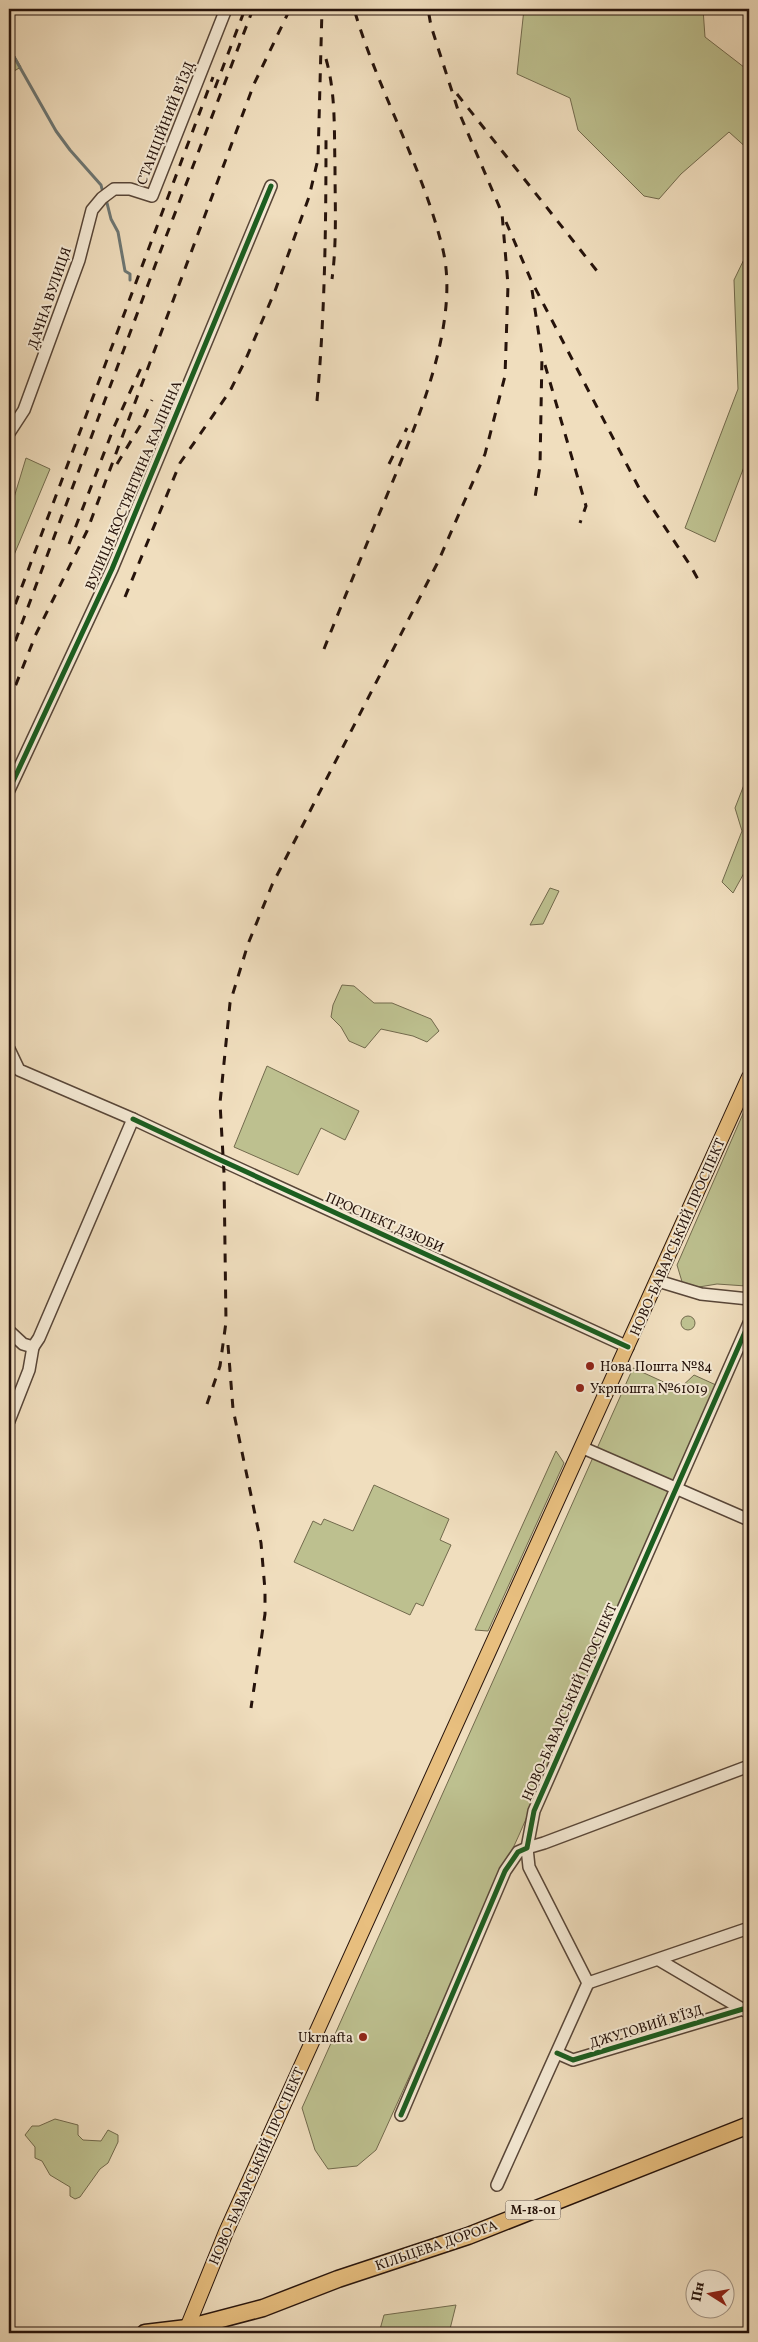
<svg xmlns="http://www.w3.org/2000/svg" width="758" height="2342" font-family="Vollkorn,serif">
<style>
.green{fill:#bdc08f;stroke:#726a4d}
.lines{fill:none;stroke-linecap:round;stroke-linejoin:round}
.stream{stroke:#6d7774;stroke-width:3}
.minor-casing{stroke:#584638;stroke-width:14}
.major-casing{stroke:#26130b;stroke-width:16}
.highway-casing{stroke:#26130b;stroke-width:19}
.minor{stroke:#f5ead5;stroke-width:11}
.major{stroke:#e8bf7f;stroke-width:14}
.highway{stroke:#e8bf7f;stroke-width:16}
.rail{stroke:#26130b;stroke-width:3;stroke-dasharray:9 9;stroke-linecap:butt}
.cycleway-casing{stroke:#f5ead5;stroke-width:8}
.cycleway{stroke:#1b5e20;stroke-width:5}
.poi-dot{fill:#8f2418;stroke:#f5ead5;stroke-width:2}
.labels{text-anchor:middle;stroke-width:4;stroke-linejoin:round;paint-order:stroke}
.shield{fill:#f5ead5;stroke:#645448;stroke-width:1}
.shield-label{font-size:12px;font-weight:bold;fill:#26130b}
.street-label{font-size:14px;fill:#26130b;stroke:#f5ead5}
.poi-label{font-size:14px;fill:#26130b;stroke:#f5ead5;text-anchor:start}
</style>
<rect width="100%" height="100%" fill="#f0debe"/>
<filter id="stains"><feTurbulence type="fractalNoise" baseFrequency=".004" numOctaves="4"/><feColorMatrix values="0 0 0 0 .2 0 0 0 0 .09 0 0 0 0 .02 0 0 0 .5 -.17"/></filter>
<radialGradient id="worn" r=".72"><stop offset=".6" stop-color="#630" stop-opacity="0"/><stop offset="1" stop-color="#630" stop-opacity=".3"/></radialGradient>
<!-- green -->
<g class="green">
<polygon points="524,9 703,9 705,37 749,71 749,150 729,132 681,174 659,199 644,196 578,130 570,98 517,74"/>
<polygon points="9,46 21,67 9,74"/>
<polygon points="749,249 749,454 715,542 685,528 738,389 734,280"/>
<polygon points="26,458 50,469 9,567 9,514"/>
<polygon points="749,772 749,864 733,893 722,882 742,831 735,808"/>
<polygon points="550,888 559,891 543,924 530,925"/>
<polygon points="342,985 354,986 374,1003 392,1003 431,1019 439,1031 427,1042 413,1036 381,1029 365,1048 349,1041 341,1027 331,1017 333,1005"/>
<polygon points="267,1066 359,1111 345,1140 321,1128 298,1175 234,1147"/>
<polygon points="749,1100 749,1279 746,1286 717,1284 693,1288 683,1285 677,1265"/>
<circle cx="688" cy="1323" r="7"/>
<polygon points="633,1368 679,1389 694,1375 716,1385 519,1835 376,2150 357,2166 328,2169 315,2150 302,2108"/>
<polygon points="556,1451 564,1463 488,1631 475,1630"/>
<polygon points="374,1485 449,1519 440,1540 451,1545 423,1606 416,1603 410,1615 294,1562 313,1521 321,1525 324,1519 353,1531"/>
<polygon points="55,2119 78,2125 78,2135 83,2140 101,2141 108,2130 118,2135 118,2142 108,2163 100,2169 80,2197 75,2199 70,2196 70,2187 50,2175 42,2161 35,2158 35,2147 25,2135 32,2126 39,2126"/>
<polygon points="456,2305 449,2333 379,2333 384,2315"/>
</g>
<g class="lines">
<!-- stream -->
<g class="stream">
<polyline points="9,48 56,131 70,150 101,185 103,193"/>
<polyline points="106,199 111,219 118,232 125,271 130,274 130,280"/>
</g>
<defs>
<g id="minor">
<polyline points="9,433 24,410 79,260 92,210 102,198 114,189 130,189 152,196 226,9"/>
<polyline points="9,790 112,569 271,186"/>
<polyline points="9,1049 19,1070 133,1119 39,1338 33,1347 23,1344 9,1331"/>
<polyline points="133,1119 216,1158 628,1347"/>
<polyline points="658,1281 701,1294 749,1299"/>
<polyline points="9,1421 29,1370 33,1347"/>
<polyline points="581,1447 749,1520"/>
<polyline points="659,1960 749,2013"/>
<polyline points="588,1983 749,1928"/>
<polyline points="557,2053 573,2060 743,2009"/>
<polyline points="401,2115 505,1871 518,1852 527,1848 534,1811 749,1323"/>
<polyline points="497,2185 588,1983 529,1867 527,1848 544,1843 749,1766"/>
</g>
<polyline id="major" points="187,2328 226,2232 749,1077"/>
<polyline id="highway" points="145,2333 187,2328 263,2308 338,2279 468,2236 749,2125"/>
</defs>
<!-- minor casing -->
<use href="#minor" class="minor-casing"/>
<!-- major casing -->
<use href="#major" class="major-casing"/>
<!-- highway casing -->
<use href="#highway" class="highway-casing"/>
<!-- minor -->
<use href="#minor" class="minor"/>
<!-- major -->
<use href="#major" class="major"/>
<!-- highway -->
<use href="#highway" class="highway"/>
<!-- rail -->
<g class="rail">
<path d="M326,59c10,35 8,72 9,108 0,37 2,75 -3,112"/>
<polyline points="215,88 245,9"/>
<polyline points="457,94 597,271"/>
<polyline points="506,222 531,280 639,488 690,565 699,581"/>
<polyline points="532,290 542,355 540,466 534,504"/>
<polyline points="545,365 586,506 580,523"/>
<path d="M317,401c8,-89 9,-176 9,-265"/>
<polyline points="117,464 140,426 152,400"/>
<polyline points="389,464 407,428"/>
<polyline points="69,544 114,427 141,368"/>
<polyline points="125,597 180,463 230,391 245,361 275,291 309,197 318,159 322,9"/>
<polyline points="9,621 213,77"/>
<path d="M324,649c19,-48 39,-96 59,-144 29,-71 78,-177 60,-255 -20,-83 -65,-159 -89,-241"/>
<polyline points="9,658 159,255 253,9"/>
<polyline points="9,702 36,634 87,531 254,84 290,9"/>
<polyline points="228,1345 233,1409 261,1543 265,1590 265,1614 251,1708"/>
<polyline points="207,1404 220,1366 226,1322 224,1173 220,1103 230,1003 248,944 272,885 438,562 485,454 505,376 508,285 502,213 458,110 431,26 428,9"/>
</g>
<defs>
<g id="cycleway">
<polyline points="9,790 112,569 271,186"/>
<polyline points="133,1119 216,1158 628,1347"/>
<polyline points="557,2053 573,2060 743,2009"/>
<polyline points="401,2115 505,1871 518,1852 527,1848 534,1811 749,1323"/>
</g>
</defs>
<!-- cycleway casing -->
<use href="#cycleway" class="cycleway-casing"/>
<!-- cycleway -->
<use href="#cycleway" class="cycleway"/>
</g>
<!-- markers -->
<g class="poi-dot">
<circle cx="590" cy="1366" r="5"/>
<circle cx="580" cy="1388" r="5"/>
<circle cx="363" cy="2037" r="5"/>
</g>
<g class="labels">
<!-- shield labels -->
<rect class="shield" x="505.5" y="2200.5" width="55" height="19" rx="4"/>
<g class="shield-label">
<text x="533" y="2214">М-18-01</text>
</g>
<!-- street labels -->
<g class="street-label">
<text transform="translate(165 123) rotate(-68)" y="5">СТАНЦІЙНИЙ В’ЇЗД</text>
<text transform="translate(49 298) rotate(-71)" y="5">ДАЧНА ВУЛИЦЯ</text>
<text transform="translate(133 485) rotate(-67)" y="5">ВУЛИЦЯ КОСТЯНТИНА КАЛІНІНА</text>
<text transform="translate(385 1222) rotate(24)" y="5">ПРОСПЕКТ ДЗЮБИ</text>
<text transform="translate(677 1237) rotate(-66)" y="5">НОВО-БАВАРСЬКИЙ ПРОСПЕКТ</text>
<text transform="translate(569 1702) rotate(-66)" y="5">НОВО-БАВАРСЬКИЙ ПРОСПЕКТ</text>
<text transform="translate(646 2026) rotate(-17)" y="5">ДЖУТОВИЙ В’ЇЗД</text>
<text transform="translate(256 2166) rotate(-66)" y="5">НОВО-БАВАРСЬКИЙ ПРОСПЕКТ</text>
<text transform="translate(436 2245) rotate(-19)" y="5">КІЛЬЦЕВА ДОРОГА</text>
</g>
<!-- poi labels -->
<g class="poi-label">
<text x="600" y="1371">Нова Пошта №84</text>
<text x="590" y="1393">Укрпошта №61019</text>
<text x="353" y="2042" text-anchor="end">Ukrnafta</text>
</g>
</g>
<!-- margin -->
<rect width="758" height="2342" fill="none" stroke="#f0debe" stroke-width="30"/>
<rect x="10" y="10" width="738" height="2322" fill="none" stroke="#26130b" stroke-width="2.5"/>
<rect x="15" y="15" width="728" height="2312" fill="none" stroke="#26130b"/>
<!-- north arrow -->
<g transform="translate(710 2294) rotate(281)"><circle r="24" fill="#f5ead5" stroke="#a29484"/>
<path d="M0-4L9 19L0 12L-9 19Z" fill="#8f2418"/>
<text y="-8" font-size="14" font-weight="bold" text-anchor="middle" fill="#26130b">Пн</text>
</g>
<rect width="100%" height="100%" filter="url(#stains)"/>
<rect width="100%" height="100%" fill="url(#worn)"/>
</svg>
